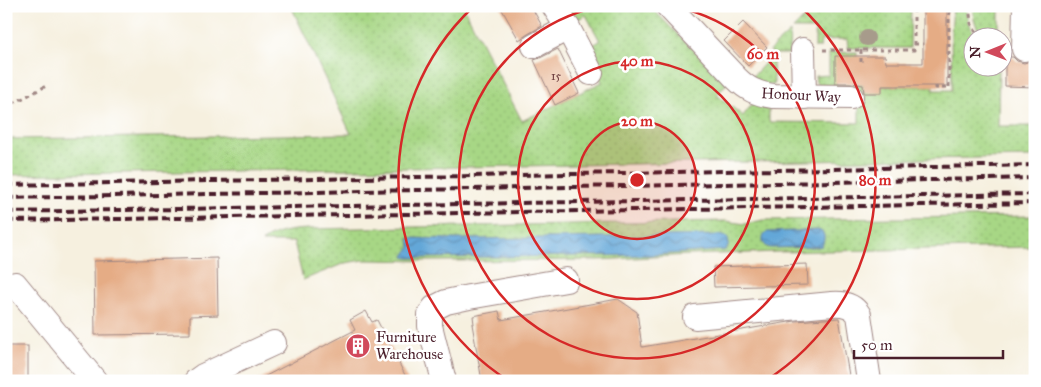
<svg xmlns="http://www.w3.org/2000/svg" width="1041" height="387" font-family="'IM FELL Great Primer',serif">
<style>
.grass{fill:url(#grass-dots);stroke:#787b58}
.water{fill:url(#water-waves);stroke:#566382}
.building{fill:#e5ac85}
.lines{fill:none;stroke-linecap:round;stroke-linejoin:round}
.minor-casing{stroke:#a08885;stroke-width:26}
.path{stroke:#a08885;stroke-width:3;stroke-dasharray:4 4;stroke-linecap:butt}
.minor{stroke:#fff;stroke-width:24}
.rail{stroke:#4a1f2b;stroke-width:4;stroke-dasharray:8 4;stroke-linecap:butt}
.tree{fill:#a79b8b}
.ring{fill:none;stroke:#d62828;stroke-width:2.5}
.labels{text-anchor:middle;stroke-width:5;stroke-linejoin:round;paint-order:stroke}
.number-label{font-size:12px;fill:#714242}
.street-label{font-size:15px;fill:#4a1f2b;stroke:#fff}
.poi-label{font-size:15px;fill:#4a1f2b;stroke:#fff;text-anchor:start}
.centre{fill:#d62828;stroke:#fff;stroke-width:2.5}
.ring-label{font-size:15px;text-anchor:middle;font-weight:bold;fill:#d62828;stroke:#fff;stroke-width:5;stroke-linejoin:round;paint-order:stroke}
</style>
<defs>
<pattern id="grass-dots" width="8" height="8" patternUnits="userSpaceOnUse" patternTransform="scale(1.25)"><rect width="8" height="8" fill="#a7d785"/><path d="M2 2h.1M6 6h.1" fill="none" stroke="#91b873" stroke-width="1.8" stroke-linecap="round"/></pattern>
<pattern id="water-waves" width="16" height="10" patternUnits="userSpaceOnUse" patternTransform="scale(1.25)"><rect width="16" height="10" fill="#63a7d8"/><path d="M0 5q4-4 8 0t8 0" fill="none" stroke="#5487af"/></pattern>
</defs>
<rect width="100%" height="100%" fill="#fff"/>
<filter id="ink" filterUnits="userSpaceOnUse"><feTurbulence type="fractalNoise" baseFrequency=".02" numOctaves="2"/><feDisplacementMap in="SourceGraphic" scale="10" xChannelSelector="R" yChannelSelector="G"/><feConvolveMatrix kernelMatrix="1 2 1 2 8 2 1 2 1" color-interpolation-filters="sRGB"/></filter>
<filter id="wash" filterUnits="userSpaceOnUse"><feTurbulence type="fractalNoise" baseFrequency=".0096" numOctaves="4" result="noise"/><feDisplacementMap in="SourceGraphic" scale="20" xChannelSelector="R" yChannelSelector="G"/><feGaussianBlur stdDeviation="1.12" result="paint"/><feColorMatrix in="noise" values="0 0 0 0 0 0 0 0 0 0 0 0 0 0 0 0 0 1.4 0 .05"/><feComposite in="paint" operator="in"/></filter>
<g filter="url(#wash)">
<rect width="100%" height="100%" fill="#f6f0df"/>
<!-- grass -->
<g class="grass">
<path d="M291,6h172l59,115 80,-39 -16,-33 14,-8 -14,-26 -14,7 -8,-16h86c25,27 52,51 77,77l-10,12 26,21 10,-13 16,4v15l90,1v-34l-40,-2 -3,-5 -1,-6 14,-1v-22l28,-1v10l-22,1 1,22h27v8h18l1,-7h51v4h19l-1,-56 2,-28h13l2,16 7,15 -1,1v30h25l-1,58h37v31l-1029,18v-36l345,-5z"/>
<polygon points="813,6 911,6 910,48 848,48 847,39 821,40 820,48 815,48 815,29 793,29 805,17"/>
<path d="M972,6h27v31h-16c-7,-9 -10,-19 -11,-31z"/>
<polygon points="790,32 789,54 775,54 775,62 773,62 774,85 761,83 752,77 773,55 770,50"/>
<path d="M1035,216v31l-256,5 -90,3 -92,5 -166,1 -68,-1 -18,3 -42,17 -9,-38h-32c13,-11 30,-12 46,-13l417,-8 20,3 18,-4z"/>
</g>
<!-- water -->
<g class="water">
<path d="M818,230c8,2 7,9 4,16l-5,1 -46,1c-8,-1 -11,-10 -5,-16z"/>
<path d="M720,235l7,2c3,4 2,9 -1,13l-73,5 -244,3 -5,-1v-1c7,-11 6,-4 5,-18h1l45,1 88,-1z"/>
</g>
<g id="blocks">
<!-- building -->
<g class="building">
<polygon points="500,6 531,6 542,26 528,34 519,40"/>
<polygon points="923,6 947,6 947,86 882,86 882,93 864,93 863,85 851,83 835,83 835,56 885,56 886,63 923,63"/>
<polygon points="743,22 767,47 748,66 724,41"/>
<polygon points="558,49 579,93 555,105 534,60 540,58"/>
<polygon points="1005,57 1013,57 1017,61 1024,63 1030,61 1035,57 1035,87 1005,86"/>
<polygon points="217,258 218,315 190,316 190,334 95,335 94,261"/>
<polygon points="807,264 808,285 714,287 713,267"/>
<polygon points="618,299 637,312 642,347 795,321 839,318 850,381 482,381 472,324 474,324 473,316 499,311 501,320"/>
<polygon points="366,311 372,322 377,320 408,381 256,381 355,330 350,320"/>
<rect x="6" y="346" width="22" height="35"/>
</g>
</g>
</g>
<g filter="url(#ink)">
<use href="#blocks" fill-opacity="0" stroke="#a08885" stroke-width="1"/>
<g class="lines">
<defs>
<g id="minor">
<polyline points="554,6 568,28 591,73"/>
<path d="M668,6l68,72c11,11 21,16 37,18l78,1"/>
<polyline points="534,46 568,28"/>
<polyline points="1024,49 1025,6"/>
<polyline points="803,50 804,97"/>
<polyline points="15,284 95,381"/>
<path d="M695,317l137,-13c11,-1 21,1 27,11l10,66"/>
<polyline points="196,381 203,376 274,343"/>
<polyline points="444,381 430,326 430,315 434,308 446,302 469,297 566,280"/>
</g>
</defs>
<!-- minor casing -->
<use href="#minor" class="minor-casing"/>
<!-- path -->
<g class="path">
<polyline points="969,6 971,23 979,38"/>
<polyline points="914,44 923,44"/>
<polyline points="823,50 914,50 914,6"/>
<polyline points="861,50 861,62"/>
<polyline points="936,86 936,88 949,88 949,17 951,6"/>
<polyline points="6,107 48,85"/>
</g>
<!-- minor -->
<use href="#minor" class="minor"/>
<!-- rail -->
<g class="rail">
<polyline points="6,185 1035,165"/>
<polyline points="6,198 1035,178"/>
<polyline points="6,212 1035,194"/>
<polyline points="6,221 1035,203"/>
</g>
</g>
<!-- trees -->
<circle class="tree" cx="867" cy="38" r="8"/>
</g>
<!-- distance rings -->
<circle cx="637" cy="180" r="59" fill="#d62828" fill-opacity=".12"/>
<g class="ring">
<circle cx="637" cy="180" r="59"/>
<circle cx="637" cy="180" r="119"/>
<path d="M677 7A178 178 0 1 1 597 7"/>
<path d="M509 381A238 238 0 0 1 473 7M801 7A238 238 0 0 1 765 381"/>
</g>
<!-- icons -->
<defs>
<symbol id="building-disc" viewBox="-11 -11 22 22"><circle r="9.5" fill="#d1495b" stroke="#fff"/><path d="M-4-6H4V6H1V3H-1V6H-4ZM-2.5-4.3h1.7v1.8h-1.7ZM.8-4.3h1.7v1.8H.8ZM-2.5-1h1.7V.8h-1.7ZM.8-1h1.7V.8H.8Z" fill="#fff"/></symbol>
</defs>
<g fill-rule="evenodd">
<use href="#building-disc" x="344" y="332" width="28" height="28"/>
</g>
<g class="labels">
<!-- number labels -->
<g class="number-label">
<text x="556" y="80">15</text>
</g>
<!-- street labels -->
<g class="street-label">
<text transform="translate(801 95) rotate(3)" y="5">Honour Way</text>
</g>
<!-- poi labels -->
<g class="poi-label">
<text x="376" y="342">Furniture<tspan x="376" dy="17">Warehouse</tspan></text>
</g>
</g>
<circle cx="637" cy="180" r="8" class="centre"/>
<g class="ring-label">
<text x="763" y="59">60 m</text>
<text x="637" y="66">40 m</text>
<text x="637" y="126">20 m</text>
<text x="875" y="185">80 m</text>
</g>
<!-- margin -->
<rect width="1041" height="387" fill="none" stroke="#fff" stroke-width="25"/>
<!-- north arrow -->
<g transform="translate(988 52) rotate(269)"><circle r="24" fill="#ffffff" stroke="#b7a5aa"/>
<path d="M0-4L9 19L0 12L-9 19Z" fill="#d1495b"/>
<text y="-8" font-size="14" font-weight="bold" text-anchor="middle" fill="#4a1f2b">N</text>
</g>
<!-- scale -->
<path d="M854 350v8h149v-8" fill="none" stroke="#4a1f2b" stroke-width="2.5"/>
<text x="861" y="350" font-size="15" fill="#4a1f2b" stroke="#ffffff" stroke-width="4" paint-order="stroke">50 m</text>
</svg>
